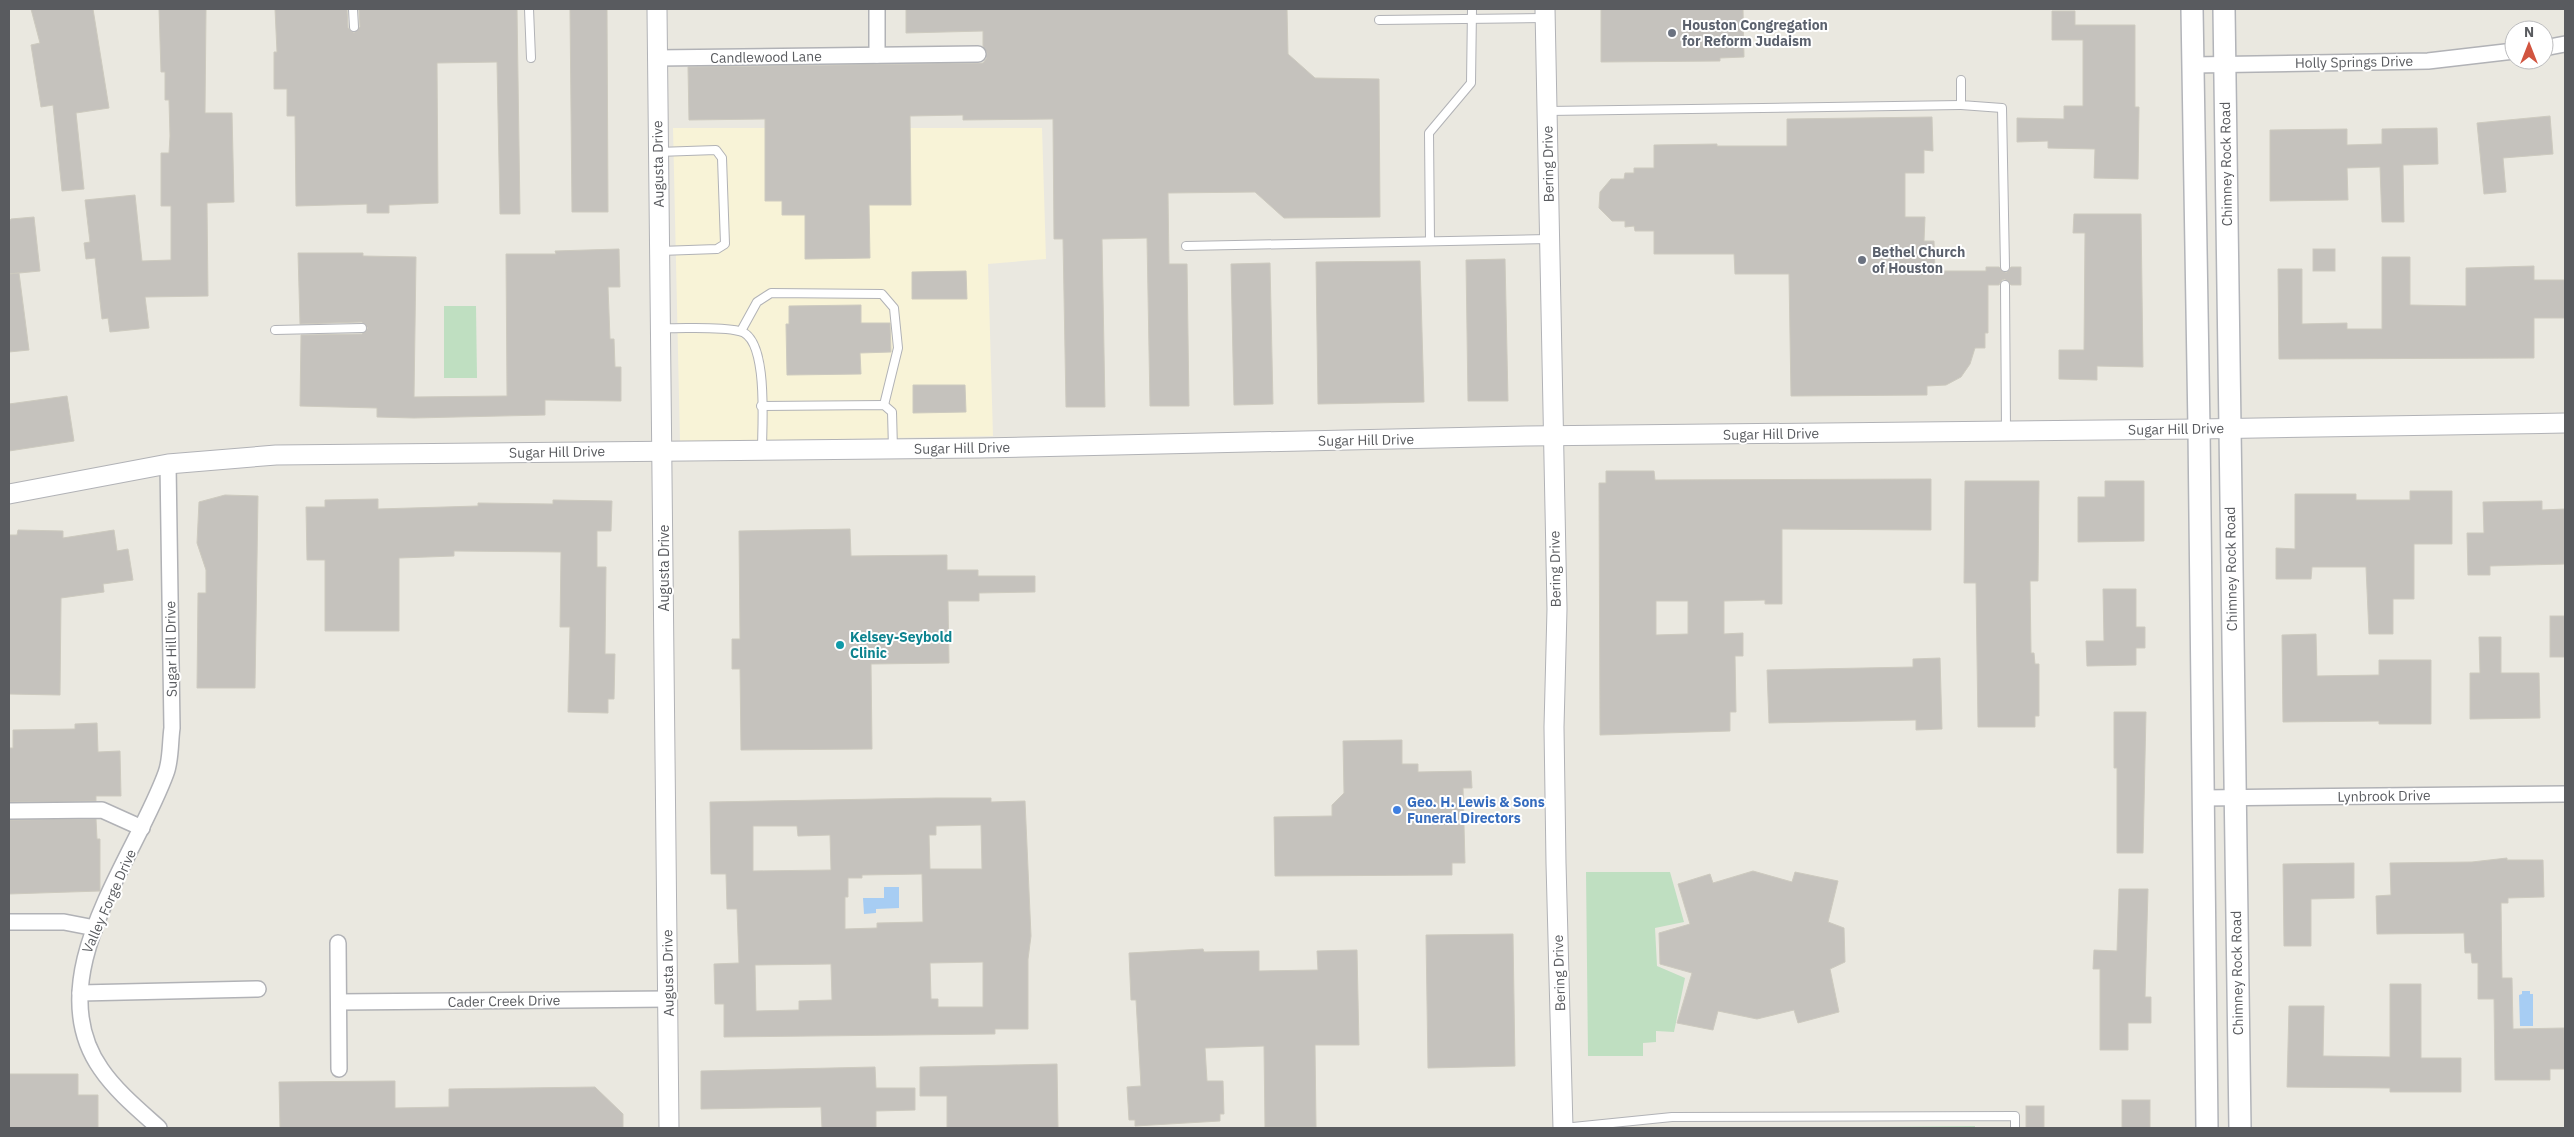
<svg xmlns="http://www.w3.org/2000/svg" width="2574" height="1137" font-family="'IBM Plex Sans',sans-serif">
<style>
.commercial{fill:#f8f3d7}
.green{fill:#bfdfc1}
.water{fill:#a7cdf3}
.building{fill:#c5c2bd;stroke:#cdcabf;fill-rule:evenodd}
.lines{fill:none;stroke-linecap:round;stroke-linejoin:round}
.service-casing{stroke:#b1b2b6;stroke-width:10}
.minor-casing{stroke:#b1b2b6;stroke-width:18}
.tertiary-casing{stroke:#b1b2b6;stroke-width:21}
.secondary-casing{stroke:#b2b4b9;stroke-width:24}
.service{stroke:#fff;stroke-width:8}
.minor{stroke:#fff;stroke-width:15}
.tertiary{stroke:#fff;stroke-width:19}
.secondary{stroke:#fff;stroke-width:21}
.worship-dot{fill:#6b7280;stroke:#fff;stroke-width:2}
.culture-dot{fill:#0f9aa8;stroke:#fff;stroke-width:2}
.shop-dot{fill:#3f7fe0;stroke:#fff;stroke-width:2}
.labels{text-anchor:middle;stroke-width:4;stroke-linejoin:round;paint-order:stroke}
.worship-label{font-size:14px;font-weight:bold;fill:#5b616d;stroke:#fff;text-anchor:start}
.street-label{font-size:14px;fill:#595b5f;stroke:#fff}
.culture-label{font-size:14px;font-weight:bold;fill:#0d838f;stroke:#fff;text-anchor:start}
.shop-label{font-size:14px;font-weight:bold;fill:#366cbe;stroke:#fff;text-anchor:start}
</style>
<rect width="100%" height="100%" fill="#eae8e0"/>
<!-- commercial -->
<polygon class="commercial" points="673,128 1042,128 1046,259 988,264 993,436 680,442"/>
<!-- green -->
<g class="green">
<polygon points="444,306 476,306 477,378 444,378"/>
<polygon points="1586,872 1670,872 1684,922 1655,928 1657,966 1685,978 1674,1032 1656,1031 1656,1042 1643,1043 1643,1056 1588,1056"/>
<polygon points="1975,1126 1975,1128 1873,1128 1873,1127"/>
</g>
<!-- water -->
<g class="water">
<polygon points="884,887 899,887 899,908 876,909 876,913 864,914 863,898 884,898"/>
<polygon points="2522,991 2530,991 2530,994 2533,994 2533,1026 2520,1026 2519,995 2522,994"/>
</g>
<!-- building -->
<g class="building">
<polygon points="31,9 93,9 109,108 76,113 84,189 62,191 53,105 41,107 31,45 40,43"/>
<polygon points="159,9 206,9 205,113 232,113 234,202 207,203 208,296 145,297 149,328 110,332 108,318 102,319 95,258 86,259 84,243 90,242 85,200 135,195 142,261 171,260 171,206 161,206 161,153 169,153 170,136 169,100 165,100 165,72 161,72"/>
<polygon points="275,9 347,9 348,28 354,33 360,27 359,9 517,9 520,214 500,214 497,62 437,63 438,203 389,205 389,213 367,213 367,204 296,206 295,116 287,116 287,89 274,89 274,52 277,52"/>
<polygon points="570,9 607,9 608,212 572,212"/>
<polygon points="906,9 1287,9 1288,54 1315,78 1379,79 1380,217 1284,218 1255,192 1168,193 1169,264 1187,264 1189,406 1150,406 1147,238 1102,239 1105,407 1066,407 1063,239 1054,239 1053,119 963,120 963,115 910,116 911,205 869,205 870,258 805,259 805,215 782,215 782,201 765,201 765,119 689,120 688,67 983,63 986,59 987,53 983,46 983,31 906,33"/>
<polygon points="1601,9 1743,9 1744,57 1720,58 1720,61 1601,62"/>
<polygon points="2052,11 2075,11 2075,25 2135,25 2135,107 2139,107 2138,179 2094,178 2095,149 2048,148 2048,141 2017,142 2017,118 2064,119 2064,106 2083,106 2083,40 2052,40"/>
<polygon points="2550,116 2553,154 2503,158 2506,192 2484,194 2477,123"/>
<polygon points="1932,117 1933,151 1924,150 1924,173 1905,173 1905,217 1925,217 1924,241 1934,241 1935,271 1986,271 1986,267 1999,267 2006,273 2011,267 2021,267 2021,285 2011,285 2005,279 2002,280 1999,285 1988,285 1988,333 1985,333 1985,348 1975,348 1970,364 1961,377 1946,385 1927,386 1927,395 1791,396 1789,274 1735,274 1734,254 1654,254 1654,231 1635,231 1634,226 1625,227 1625,221 1612,221 1599,208 1600,192 1611,179 1624,179 1625,173 1634,173 1634,168 1654,168 1654,145 1717,144 1717,146 1787,146 1787,119"/>
<polygon points="2437,128 2438,164 2403,165 2404,222 2382,222 2380,167 2347,168 2348,200 2270,201 2270,130 2347,129 2347,145 2382,144 2382,129"/>
<polygon points="2074,214 2141,214 2143,367 2097,366 2097,380 2059,379 2059,350 2084,350 2085,233 2073,233"/>
<polygon points="34,217 40,271 9,274 9,222 11,219"/>
<polygon points="619,249 620,287 608,287 610,339 614,339 615,367 621,367 621,401 545,400 545,415 414,418 377,417 377,408 300,406 301,335 362,334 368,328 362,322 300,324 298,253 363,253 363,256 416,257 414,397 507,396 506,254 556,254 555,251"/>
<rect x="2313" y="249" width="22" height="22"/>
<polygon points="2382,257 2410,257 2410,305 2466,306 2466,268 2534,266 2534,280 2565,280 2565,318 2534,318 2534,358 2279,359 2278,269 2302,269 2302,324 2347,323 2347,329 2382,329"/>
<polygon points="1505,259 1508,401 1468,401 1466,260"/>
<polygon points="1420,261 1424,402 1318,404 1316,262"/>
<polygon points="1270,263 1273,404 1234,405 1231,264"/>
<polygon points="966,271 967,299 912,299 912,272"/>
<polygon points="19,273 29,350 9,352 9,274"/>
<polygon points="861,305 861,323 890,323 891,352 860,353 861,374 787,375 786,324 789,324 789,306"/>
<polygon points="913,385 965,385 966,412 913,413"/>
<polygon points="67,396 74,441 9,451 9,404"/>
<path d="M1606,471h48l1,9 276,-1v51l-149,-1v75h-17v-4l-41,1v33l19,-1v23h-8l1,56h-6v19l-130,4 -1,-252h7zM1656,601h32v33l-32,1z"/>
<polygon points="1965,481 2039,481 2038,581 2030,581 2031,653 2034,653 2035,664 2039,664 2039,716 2035,716 2035,727 1978,727 1976,583 1964,583"/>
<polygon points="2105,481 2144,481 2144,541 2078,542 2078,497 2105,497"/>
<polygon points="2410,491 2452,491 2452,544 2414,544 2414,599 2393,599 2393,634 2369,634 2366,567 2312,567 2311,579 2276,579 2276,548 2295,549 2295,494 2356,494 2356,500 2410,500"/>
<polygon points="225,495 258,496 255,688 197,688 198,593 206,593 206,570 197,543 199,502"/>
<polygon points="378,499 378,509 478,506 478,503 553,504 553,500 612,501 611,531 597,531 597,567 606,567 605,654 615,654 614,699 608,699 608,713 568,712 570,627 560,627 561,552 454,551 454,556 399,558 399,631 325,631 325,560 307,560 306,507 325,507 325,500"/>
<polygon points="2542,501 2542,510 2565,509 2565,564 2490,566 2490,575 2468,575 2467,533 2484,533 2483,502"/>
<polygon points="850,529 851,556 947,555 947,570 978,570 978,576 1035,576 1035,592 979,593 979,601 948,601 949,663 871,664 872,749 741,750 740,669 732,669 732,639 740,639 739,531"/>
<polygon points="18,530 63,531 63,538 114,530 117,551 128,549 133,580 103,584 104,592 61,598 60,695 9,694 9,535 17,535"/>
<polygon points="2103,589 2136,589 2136,627 2145,627 2145,648 2136,648 2136,665 2087,666 2086,641 2104,641"/>
<rect x="2550" y="616" width="15" height="41"/>
<polygon points="2316,634 2317,676 2379,675 2379,660 2431,660 2431,724 2379,724 2379,721 2283,722 2282,635"/>
<polygon points="2479,637 2501,637 2501,673 2539,673 2540,718 2470,719 2470,673 2480,673"/>
<polygon points="1940,658 1942,729 1916,730 1916,720 1769,723 1767,670 1913,667 1913,659"/>
<polygon points="2114,712 2146,712 2143,853 2117,853 2117,768 2114,768"/>
<polygon points="97,723 98,752 120,751 121,796 96,796 96,801 9,802 9,748 13,748 13,730 75,729 75,724"/>
<polygon points="1402,740 1402,764 1418,764 1418,772 1471,771 1472,788 1463,788 1465,863 1452,863 1452,875 1275,876 1274,817 1332,816 1332,805 1344,793 1343,741"/>
<path d="M936,798h55v4l34,-1 6,135 -3,23v70h-33v5l-271,3v-33h-9l-1,-40 25,-1 -2,-54h-10l-1,-35h-15l-1,-72zM981,825l1,44h-52l-1,-34h7v-9zM753,826h44l1,10 32,-1 1,35 -78,1zM922,874l1,48 -46,1v5l-32,1v-32h3v-19h14v-3zM983,962v45h-45v-8h-7l-1,-36zM831,964l1,36 -33,1v9l-43,1 -1,-46z"/>
<polygon points="96,819 97,839 100,839 100,891 9,894 9,820"/>
<polygon points="2507,858 2507,860 2543,860 2544,897 2508,898 2508,903 2501,903 2502,978 2512,978 2513,1029 2564,1028 2565,1069 2550,1069 2550,1080 2495,1080 2494,999 2478,999 2478,963 2472,963 2471,953 2465,953 2464,933 2377,934 2376,896 2391,895 2390,863 2472,862"/>
<polygon points="2354,863 2354,898 2311,899 2311,946 2284,946 2283,864"/>
<polygon points="1753,871 1792,882 1795,872 1838,881 1828,922 1844,928 1845,962 1830,969 1839,1012 1798,1023 1794,1010 1757,1019 1718,1011 1713,1030 1677,1023 1692,973 1660,964 1659,933 1690,924 1678,884 1710,874 1713,883"/>
<polygon points="2119,889 2148,889 2145,997 2151,997 2151,1023 2128,1023 2128,1050 2100,1050 2100,969 2093,969 2094,950 2117,951"/>
<polygon points="1513,934 1515,1066 1428,1068 1426,935"/>
<polygon points="1203,949 1204,952 1259,951 1259,971 1318,970 1317,951 1357,950 1359,1045 1315,1045 1316,1127 1265,1127 1264,1046 1205,1048 1207,1081 1223,1081 1224,1114 1220,1114 1220,1121 1135,1126 1135,1120 1129,1120 1127,1087 1141,1086 1136,1000 1131,1000 1129,953"/>
<polygon points="2390,984 2421,984 2421,1058 2461,1058 2461,1092 2390,1092 2390,1088 2287,1087 2289,1006 2324,1006 2323,1056 2390,1057"/>
<polygon points="1057,1064 1058,1128 947,1128 947,1096 920,1096 920,1067"/>
<polygon points="875,1067 876,1088 915,1088 915,1110 876,1111 876,1128 822,1128 821,1107 701,1109 701,1071"/>
<polygon points="9,1074 78,1074 78,1095 98,1095 98,1128 9,1128"/>
<polygon points="395,1081 395,1108 449,1107 449,1089 595,1087 623,1114 623,1128 280,1128 279,1082"/>
<rect x="2122" y="1100" width="28" height="28"/>
<rect x="2026" y="1106" width="18" height="22"/>
</g>
<g class="lines">
<defs>
<g id="service">
<polyline points="353,9 354,27"/>
<polyline points="529,9 531,58"/>
<polyline points="1379,20 1545,18"/>
<polyline points="1961,80 1961,105 2002,108 2005,267"/>
<polyline points="1548,111 1961,105"/>
<polyline points="658,152 716,150 722,158 725,244 717,249 660,251"/>
<polyline points="1430,241 1429,133 1471,83 1472,9"/>
<polyline points="1186,246 1549,239"/>
<polyline points="2005,285 2006,431"/>
<path d="M661,328c24,1 55,-2 78,3 30,5 23,94 23,118"/>
<polyline points="275,330 362,328"/>
<polyline points="741,331 757,302 771,293 882,294 894,308 898,348 884,405"/>
<polyline points="761,406 884,405 892,412 893,449"/>
<polyline points="1563,1128 1672,1117 2015,1116 2015,1128"/>
</g>
<g id="minor">
<polyline points="877,9 877,55"/>
<polyline points="2544,48 2565,44"/>
<polyline points="656,58 978,54"/>
<polyline points="2193,65 2428,61 2514,51"/>
<polyline points="2203,798 2565,794"/>
<polyline points="9,811 102,810 142,828"/>
<polyline points="9,922 64,922 95,928"/>
<polyline points="338,943 339,1069"/>
<polyline points="80,993 258,989"/>
<polyline points="339,1002 668,999"/>
<path d="M159,1128c-20,-18 -43,-37 -58,-59 -64,-91 34,-210 65,-296 5,-13 4,-31 6,-45l-4,-264"/>
</g>
<g id="tertiary">
<polyline points="657,9 669,1128"/>
<polyline points="1545,9 1557,609 1554,727 1556,863 1563,1128"/>
<polyline points="9,494 168,464 276,455 980,448 1527,436 2199,429 2565,423"/>
</g>
<g id="secondary">
<polyline points="2192,9 2199,429 2207,1128"/>
<polyline points="2224,9 2240,1128"/>
</g>
</defs>
<!-- service casing -->
<use href="#service" class="service-casing"/>
<!-- minor casing -->
<use href="#minor" class="minor-casing"/>
<!-- tertiary casing -->
<use href="#tertiary" class="tertiary-casing"/>
<!-- secondary casing -->
<use href="#secondary" class="secondary-casing"/>
<!-- service -->
<use href="#service" class="service"/>
<!-- minor -->
<use href="#minor" class="minor"/>
<!-- tertiary -->
<use href="#tertiary" class="tertiary"/>
<!-- secondary -->
<use href="#secondary" class="secondary"/>
</g>
<!-- markers -->
<g class="worship-dot">
<circle cx="1672" cy="33" r="5"/>
<circle cx="1862" cy="260" r="5"/>
</g>
<circle class="culture-dot" cx="840" cy="645" r="5"/>
<circle class="shop-dot" cx="1397" cy="810" r="5"/>
<g class="labels">
<!-- worship labels -->
<g class="worship-label">
<text x="1682" y="30">Houston Congregation<tspan x="1682" dy="16">for Reform Judaism</tspan></text>
<text x="1872" y="257">Bethel Church<tspan x="1872" dy="16">of Houston</tspan></text>
</g>
<!-- street labels -->
<g class="street-label">
<text transform="translate(766 57) rotate(-1)" y="5">Candlewood Lane</text>
<text transform="translate(2354 62) rotate(-1)" y="5">Holly Springs Drive</text>
<text transform="translate(658 164) rotate(-91)" y="5">Augusta Drive</text>
<text transform="translate(1548 164) rotate(-91)" y="5">Bering Drive</text>
<text transform="translate(2226 164) rotate(-91)" y="5">Chimney Rock Road</text>
<text transform="translate(2176 429) rotate(-1)" y="5">Sugar Hill Drive</text>
<text transform="translate(1771 434) rotate(-1)" y="5">Sugar Hill Drive</text>
<text transform="translate(1366 440) rotate(-1)" y="5">Sugar Hill Drive</text>
<text transform="translate(962 448) rotate(-1)" y="5">Sugar Hill Drive</text>
<text transform="translate(557 452) rotate(-1)" y="5">Sugar Hill Drive</text>
<text transform="translate(664 568) rotate(-90)" y="5">Augusta Drive</text>
<text transform="translate(1555 569) rotate(-91)" y="5">Bering Drive</text>
<text transform="translate(2231 569) rotate(-91)" y="5">Chimney Rock Road</text>
<text transform="translate(171 649) rotate(-91)" y="5">Sugar Hill Drive</text>
<text transform="translate(2384 796) rotate(-1)" y="5">Lynbrook Drive</text>
<text transform="translate(109 901) rotate(-66)" y="5">Valley Forge Drive</text>
<text transform="translate(668 973) rotate(-91)" y="5">Augusta Drive</text>
<text transform="translate(1559 973) rotate(-92)" y="5">Bering Drive</text>
<text transform="translate(2237 973) rotate(-91)" y="5">Chimney Rock Road</text>
<text transform="translate(504 1001) rotate(-1)" y="5">Cader Creek Drive</text>
</g>
<!-- culture labels -->
<g class="culture-label">
<text x="850" y="642">Kelsey-Seybold<tspan x="850" dy="16">Clinic</tspan></text>
</g>
<!-- shop labels -->
<g class="shop-label">
<text x="1407" y="807">Geo. H. Lewis &amp; Sons<tspan x="1407" dy="16">Funeral Directors</tspan></text>
</g>
</g>
<!-- border -->
<rect width="2574" height="1137" fill="none" stroke="#595b5f" stroke-width="20"/>
<!-- north arrow -->
<g transform="translate(2529 45)"><circle r="24" fill="#ffffff" stroke="#bdbdbf"/>
<path d="M0-4L9 19L0 12L-9 19Z" fill="#d1543f"/>
<text y="-8" font-size="14" font-weight="bold" text-anchor="middle" fill="#595b5f">N</text>
</g>
</svg>
